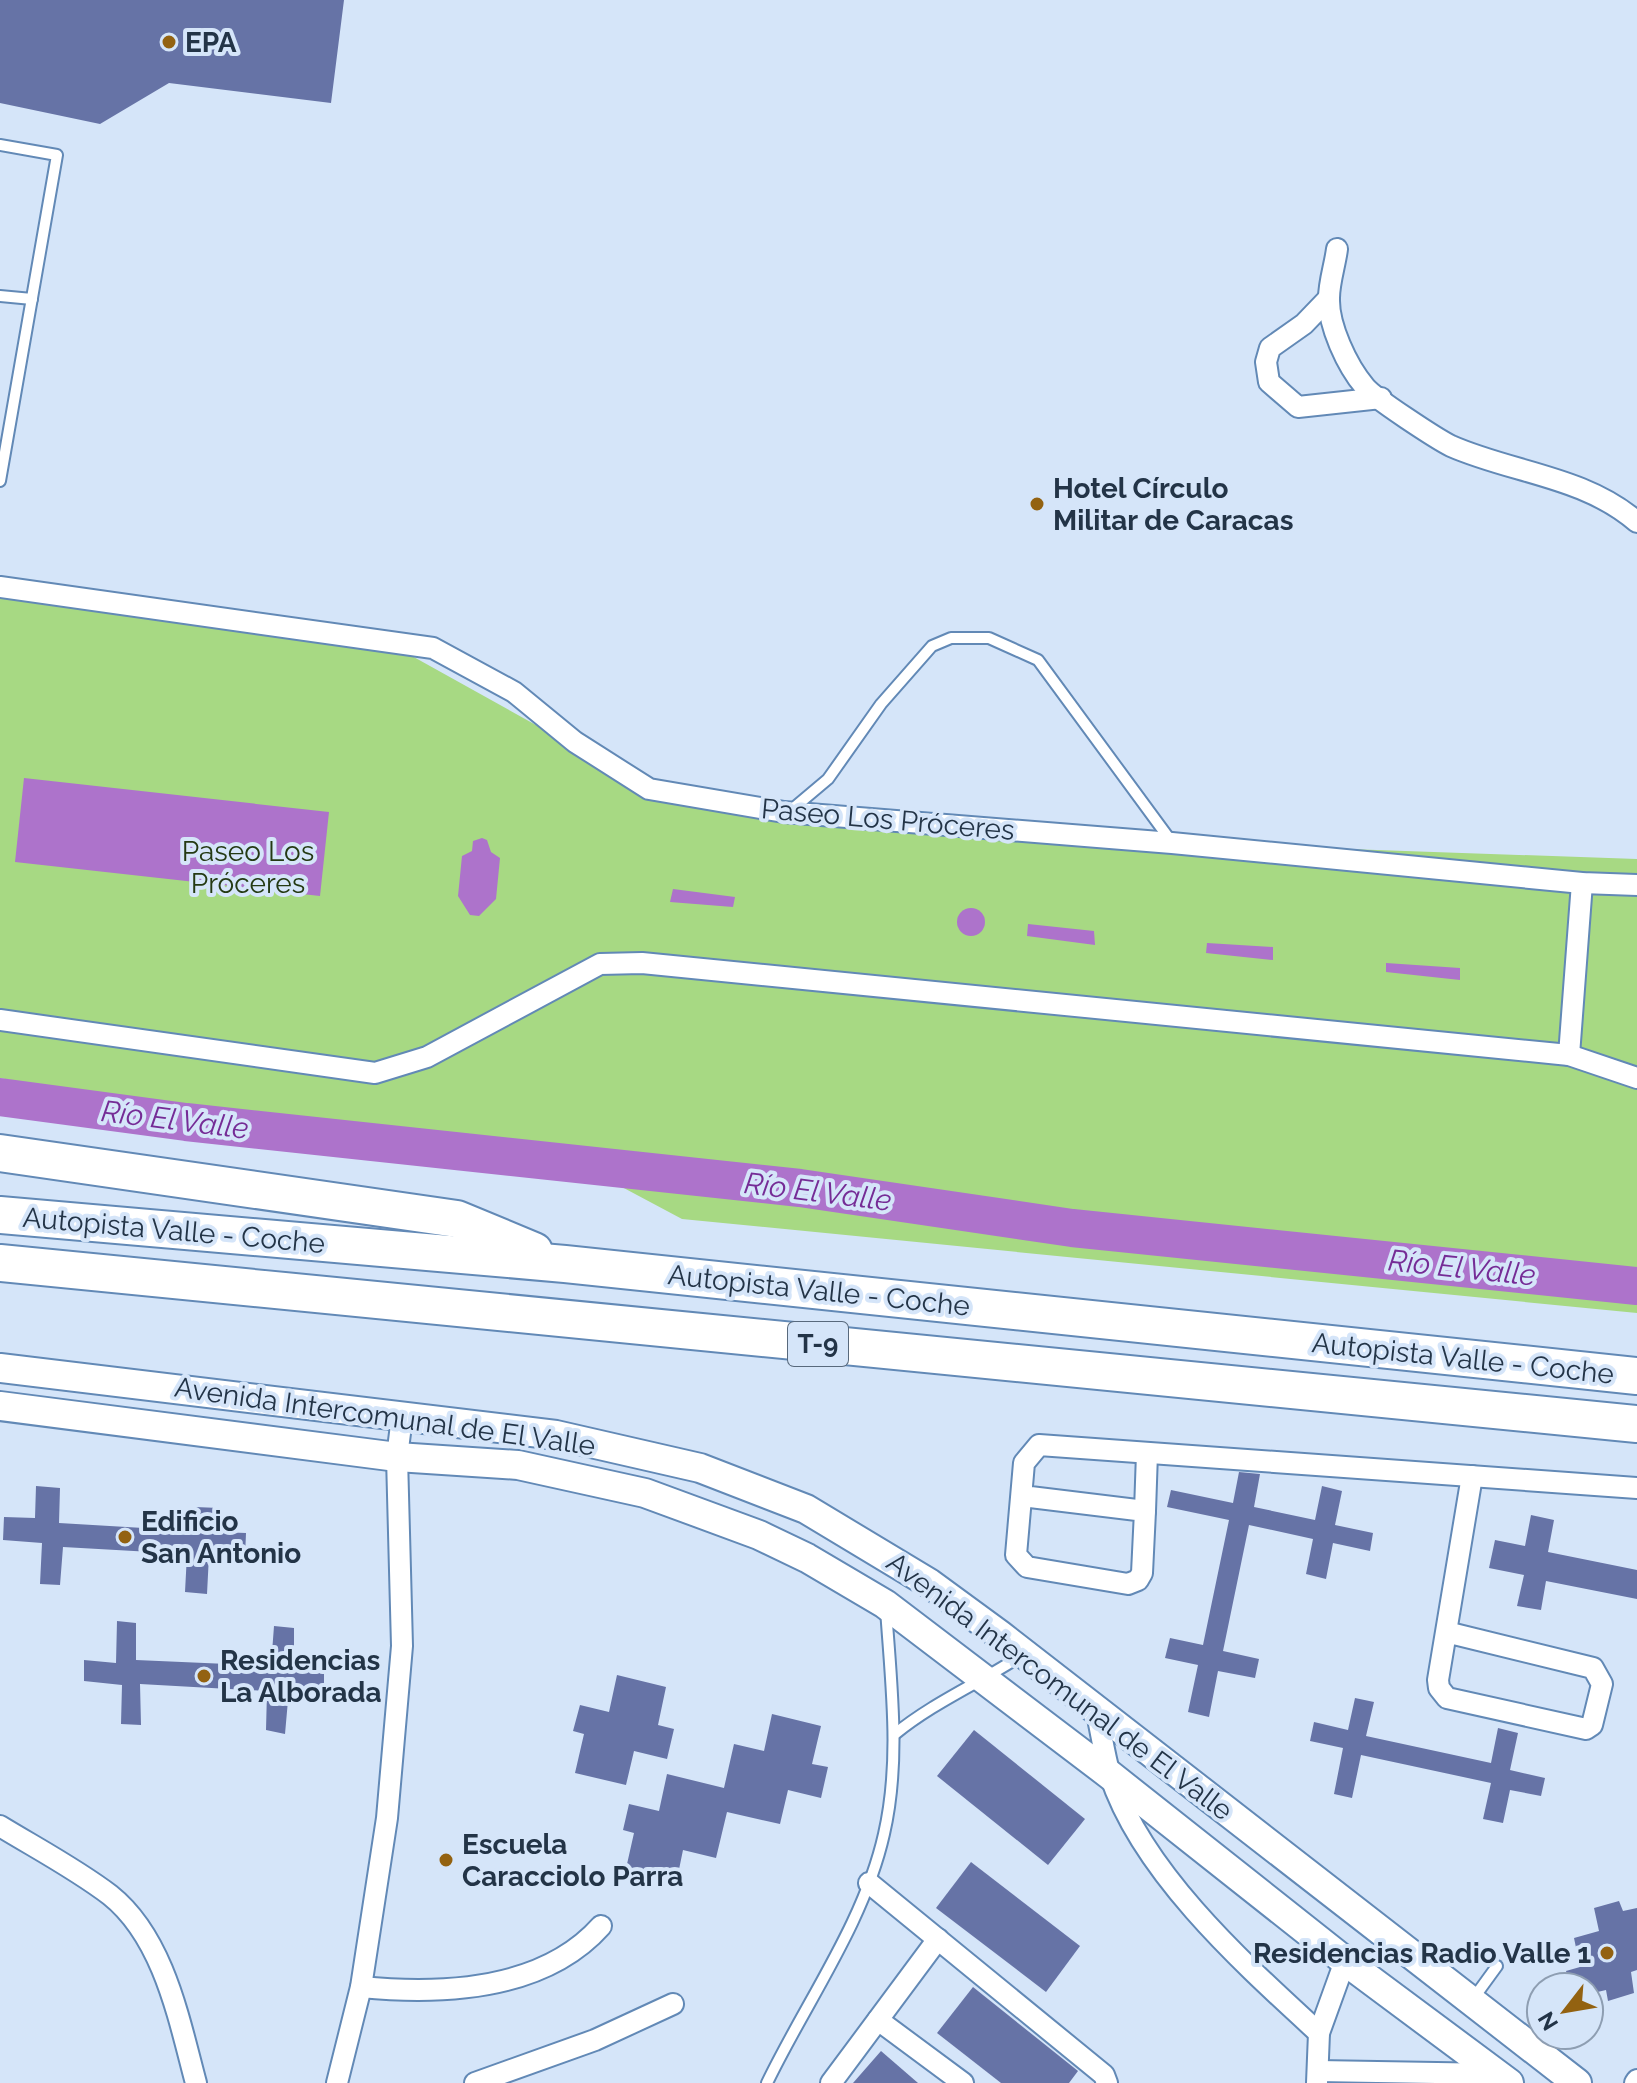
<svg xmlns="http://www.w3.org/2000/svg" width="1637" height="2083" font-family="Raleway,sans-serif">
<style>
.green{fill:#a7d983}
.water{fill:#ad73cb}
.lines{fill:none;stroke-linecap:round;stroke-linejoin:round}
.river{stroke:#ad73cb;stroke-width:38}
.building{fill:#6673a6}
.service-casing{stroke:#6289b6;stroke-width:14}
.minor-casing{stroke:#6289b6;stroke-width:24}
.secondary-casing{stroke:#6289b6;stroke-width:32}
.motorway-casing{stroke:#6289b6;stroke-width:40}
.service{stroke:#fff;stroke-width:10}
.minor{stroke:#fff;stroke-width:20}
.secondary{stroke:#fff;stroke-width:28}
.motorway{stroke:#fff;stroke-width:36}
.poi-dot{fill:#936211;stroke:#d5e5f9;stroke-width:3}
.labels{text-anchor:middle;stroke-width:8;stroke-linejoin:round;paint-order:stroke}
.shield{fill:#d5e5f9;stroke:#58697c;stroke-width:2}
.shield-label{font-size:26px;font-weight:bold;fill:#233447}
.poi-label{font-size:28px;font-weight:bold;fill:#233447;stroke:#d5e5f9;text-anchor:start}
.street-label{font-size:28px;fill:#233447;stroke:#d5e5f9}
.park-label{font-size:28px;fill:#243a13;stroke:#d5e5f9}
.water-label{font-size:30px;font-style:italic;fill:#752c96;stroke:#d5e5f9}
</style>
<rect width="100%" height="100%" fill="#d5e5f9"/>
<!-- green -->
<polygon class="green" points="0,585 385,641 633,779 788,812 1172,843 1637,859 1637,1313 682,1219 545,1146 85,1094 0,1078"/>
<!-- water -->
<g class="water">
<polygon points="24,778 329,812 320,896 15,862"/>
<polygon points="482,838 487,840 491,852 500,858 496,899 479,916 470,915 458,896 462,856 472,851 473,841"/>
<polygon points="673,889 735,897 733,907 670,902"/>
<circle cx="971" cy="922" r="14"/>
<polygon points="1028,924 1094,931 1095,945 1027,936"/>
<polygon points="1207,943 1273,947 1273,960 1206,953"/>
<polygon points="1386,963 1460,968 1460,980 1386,972"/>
</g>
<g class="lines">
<!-- river -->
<polyline class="river" points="0,1097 186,1122 800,1188 1072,1228 1637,1286"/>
</g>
<!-- building -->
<g class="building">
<polygon points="0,0 344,0 331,103 169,83 100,124 0,103"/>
<polygon points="1239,1472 1260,1474 1254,1507 1315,1520 1322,1486 1342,1491 1335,1525 1373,1533 1370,1551 1333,1543 1326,1579 1306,1574 1313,1539 1249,1525 1223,1651 1259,1659 1255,1678 1218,1671 1209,1717 1188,1712 1198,1665 1165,1658 1170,1638 1203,1645 1229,1520 1167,1507 1171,1490 1233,1503"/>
<polygon points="36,1486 60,1488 59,1523 194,1531 195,1507 219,1508 218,1532 246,1533 245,1557 209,1555 207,1594 185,1592 187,1554 63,1547 60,1585 40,1584 42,1543 3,1540 4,1517 35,1518"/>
<polygon points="1531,1515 1554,1520 1548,1552 1637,1570 1637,1599 1546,1581 1541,1610 1517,1606 1524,1575 1489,1568 1495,1540 1525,1546"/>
<polygon points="117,1621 136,1623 136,1660 271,1666 274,1626 294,1628 294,1669 324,1670 324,1690 289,1689 285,1734 266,1730 267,1691 140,1684 141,1725 121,1724 122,1685 84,1681 84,1660 116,1663"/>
<polygon points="617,1675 666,1687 658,1725 674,1729 667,1759 634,1751 626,1785 575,1773 584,1734 573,1731 580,1705 609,1712"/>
<polygon points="1355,1698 1374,1702 1366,1736 1491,1763 1498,1728 1518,1733 1510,1770 1545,1778 1541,1796 1510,1790 1503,1823 1483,1819 1491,1783 1361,1755 1352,1798 1334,1794 1343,1748 1310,1741 1314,1722 1348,1730"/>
<polygon points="772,1714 821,1726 812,1764 828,1767 821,1798 788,1790 780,1824 727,1812 716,1858 683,1850 676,1884 625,1873 634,1833 623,1830 629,1804 659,1811 667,1774 724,1788 734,1744 764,1751"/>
<polygon points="974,1730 1085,1819 1048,1865 937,1776"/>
<polygon points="971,1862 1080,1946 1046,1992 936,1908"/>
<polygon points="1619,1901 1623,1911 1637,1908 1637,1970 1631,1972 1634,1993 1608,2001 1606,1990 1589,1994 1589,1987 1571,1987 1566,1971 1580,1967 1574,1938 1599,1931 1594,1908"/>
<polygon points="973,1987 1078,2071 1069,2083 1001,2083 937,2033"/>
<polygon points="881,2051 918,2083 853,2083"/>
</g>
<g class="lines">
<defs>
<g id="service">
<polyline points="0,145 57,155 0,481"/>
<polyline points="0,296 32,299"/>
<polyline points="790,811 828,779 881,704 932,646 951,638 989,638 1038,660 1171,841"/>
<path d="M895,1734c39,-32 85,-51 127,-79"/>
<polyline points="1473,1999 1497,1966"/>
<path d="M767,2083c39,-81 97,-160 117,-249 17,-74 7,-150 2,-225"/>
</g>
<g id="minor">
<path d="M1337,249c-2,16 -8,33 -8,49 -1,27 18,68 36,89 9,11 72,52 86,59 61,27 133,30 186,76"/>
<polyline points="1329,298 1304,324 1270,348 1266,362 1269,382 1298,407 1381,398"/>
<polyline points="0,587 433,648 514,692 575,742 649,789 784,812 1172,843 1582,883 1637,885"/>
<polyline points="0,1020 375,1073 427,1057 600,964 642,963 1569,1055 1637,1078"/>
<polyline points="1569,1055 1582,883"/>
<polyline points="1022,1496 1145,1511 1142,1573 1138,1580 1128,1584 1027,1567 1016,1555 1024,1463 1039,1445 1637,1488"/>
<polyline points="1145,1511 1147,1453"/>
<polyline points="1446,1632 1593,1668 1602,1684 1592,1725 1586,1729 1447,1698 1439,1688 1438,1680 1472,1476"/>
<path d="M1096,1709c5,22 8,45 14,66 32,98 134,189 209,258"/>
<path d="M0,1826c36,22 76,43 110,69 54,43 69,125 86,188"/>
<polyline points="869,1883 1104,2075 1107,2083"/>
<path d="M361,1987c82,8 182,4 240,-61"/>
<polyline points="878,2020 963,2083"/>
<polyline points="1318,2071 1496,2074"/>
<polyline points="337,2083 361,1987 387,1818 402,1646 397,1457 402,1417"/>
<polyline points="475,2083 595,2040 673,2004"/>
<polyline points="831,2083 938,1939"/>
<polyline points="1317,2083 1319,2033 1345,1961"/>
<polyline points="1635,2083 1637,2080"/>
</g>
<g id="secondary">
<polyline points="0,1368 556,1435 700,1468 806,1509 929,1583 1000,1635 1577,2083"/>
<polyline points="0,1406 397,1457 518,1465 645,1493 759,1535 807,1558 885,1604 1110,1775 1345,1961 1509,2083"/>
</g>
<g id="motorway">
<polyline points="0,1153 457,1219 534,1251"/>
<polyline points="0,1215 565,1264 1637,1376"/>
<polyline points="0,1263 1637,1424"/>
</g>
</defs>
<!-- service casing -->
<use href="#service" class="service-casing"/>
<!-- minor casing -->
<use href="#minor" class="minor-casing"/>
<!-- secondary casing -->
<use href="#secondary" class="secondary-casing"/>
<!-- motorway casing -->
<use href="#motorway" class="motorway-casing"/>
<!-- service -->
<use href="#service" class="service"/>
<!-- minor -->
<use href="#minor" class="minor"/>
<!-- secondary -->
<use href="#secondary" class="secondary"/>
<!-- motorway -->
<use href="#motorway" class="motorway"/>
</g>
<!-- markers -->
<g class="poi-dot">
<circle cx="169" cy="42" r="8"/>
<circle cx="1037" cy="504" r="8"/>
<circle cx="125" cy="1537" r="8"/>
<circle cx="204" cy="1676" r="8"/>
<circle cx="446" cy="1860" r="8"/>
<circle cx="1607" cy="1953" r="8"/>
</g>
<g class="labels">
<!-- shield labels -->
<rect class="shield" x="788" y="1322" width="60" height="44" rx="6"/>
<g class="shield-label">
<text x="818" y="1353">T-9</text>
</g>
<!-- poi labels -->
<g class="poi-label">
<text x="185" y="52">EPA</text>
<text x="1053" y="498">Hotel Círculo<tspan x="1053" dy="32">Militar de Caracas</tspan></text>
<text x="141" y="1531">Edificio<tspan x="141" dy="32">San Antonio</tspan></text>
<text x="220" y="1670">Residencias<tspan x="220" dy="32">La Alborada</tspan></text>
<text x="462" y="1854">Escuela<tspan x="462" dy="32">Caracciolo Parra</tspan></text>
<text x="1591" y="1963" text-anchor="end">Residencias Radio Valle 1</text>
</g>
<!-- street labels -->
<g class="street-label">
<text transform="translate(888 819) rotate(5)" y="10">Paseo Los Próceres</text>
<text transform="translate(174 1230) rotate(5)" y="10">Autopista Valle - Coche</text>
<text transform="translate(819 1290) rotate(6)" y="10">Autopista Valle - Coche</text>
<text transform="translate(1463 1358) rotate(6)" y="10">Autopista Valle - Coche</text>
<text transform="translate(385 1416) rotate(8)" y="10">Avenida Intercomunal de El Valle</text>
<text transform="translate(1060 1686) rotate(37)" y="10">Avenida Intercomunal de El Valle</text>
</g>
<!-- park labels -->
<g class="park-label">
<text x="248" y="861">Paseo Los<tspan x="248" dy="32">Próceres</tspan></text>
</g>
<!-- water labels -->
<g class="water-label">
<text transform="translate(175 1120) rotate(7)" y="10">Río El Valle</text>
<text transform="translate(818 1192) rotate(7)" y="10">Río El Valle</text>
<text transform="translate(1462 1268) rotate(6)" y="10">Río El Valle</text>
</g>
</g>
<!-- north arrow -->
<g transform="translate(1565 2011) rotate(239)"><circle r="38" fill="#d5e5f9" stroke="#8e9eb2" stroke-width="2"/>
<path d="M0-6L14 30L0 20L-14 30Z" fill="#936211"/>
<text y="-12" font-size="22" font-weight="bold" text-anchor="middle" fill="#233447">N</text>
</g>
</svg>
